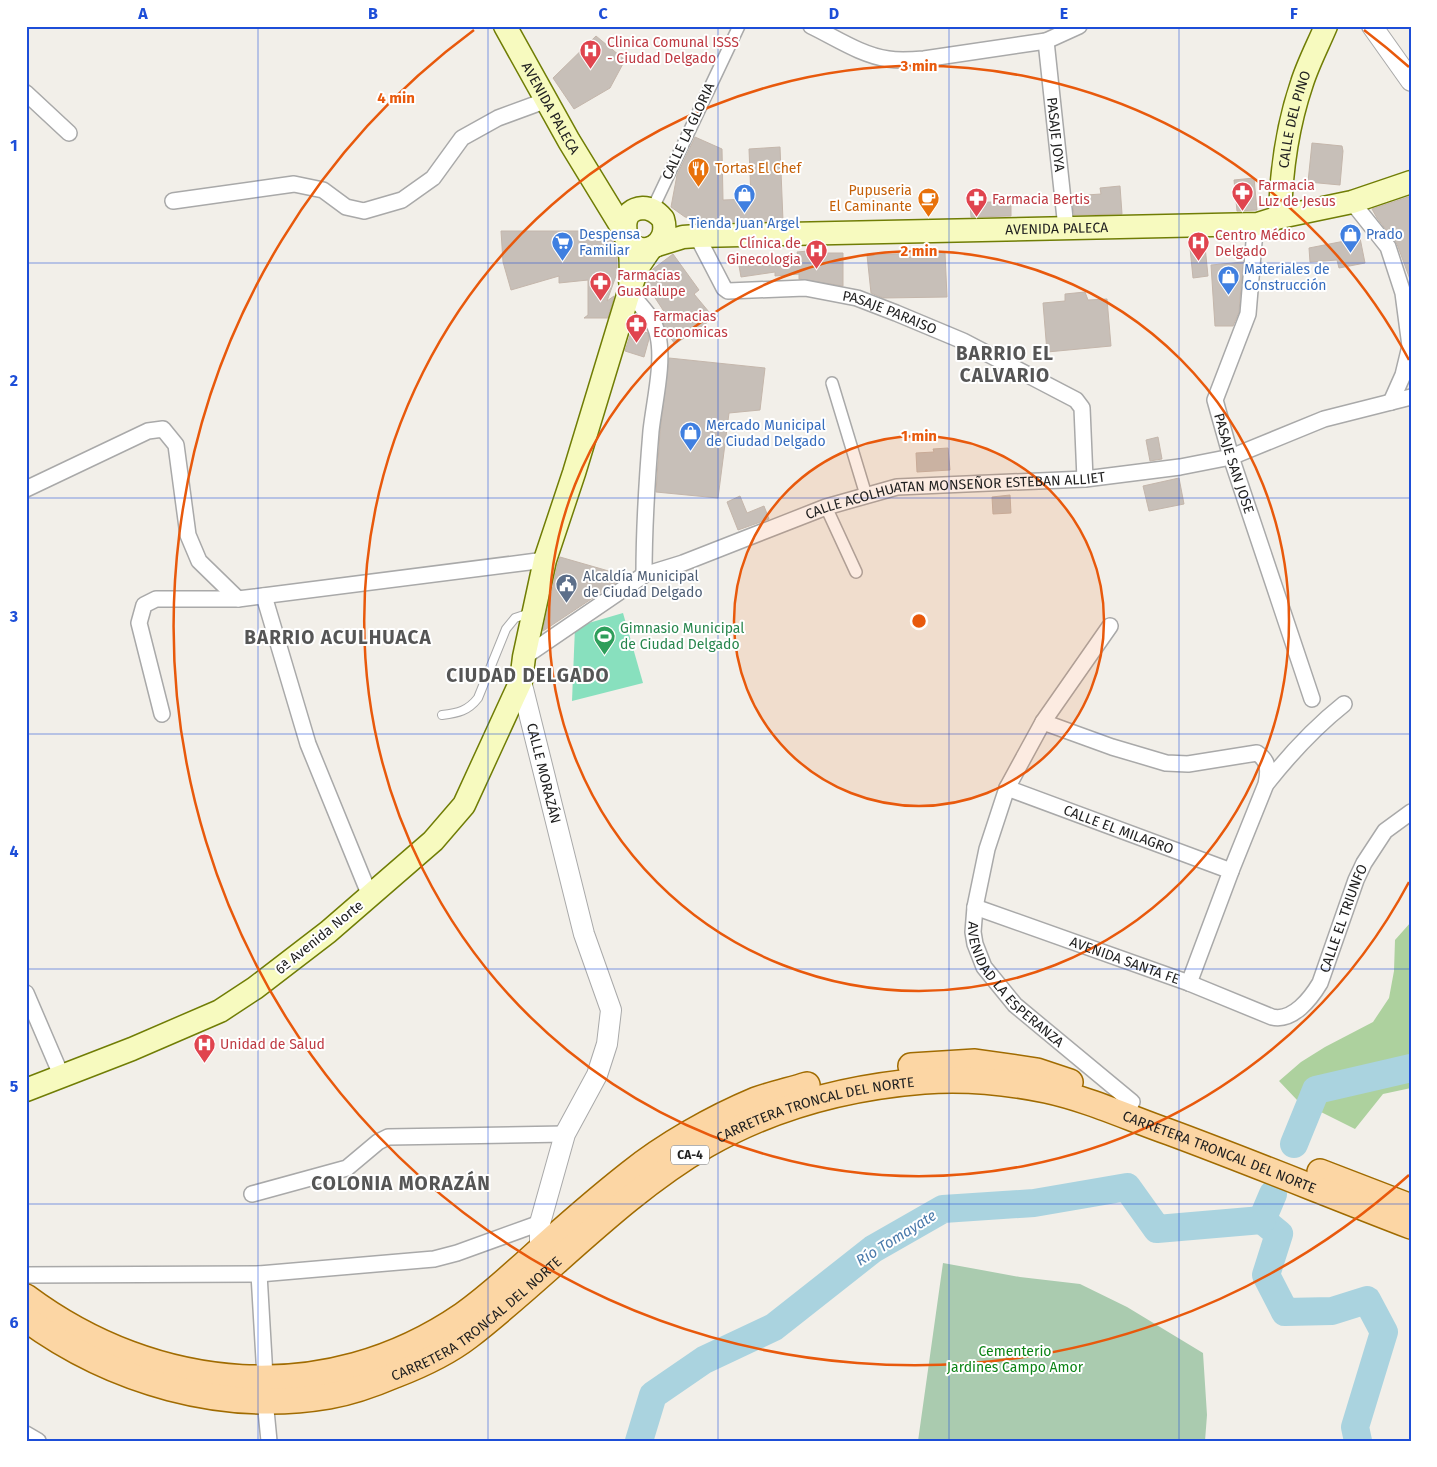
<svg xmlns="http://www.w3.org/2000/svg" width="1437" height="1467" font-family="'Fira Sans',sans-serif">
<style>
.forest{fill:#add19e}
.cemetery{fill:#aacbaf}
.pitch{fill:#88e0be}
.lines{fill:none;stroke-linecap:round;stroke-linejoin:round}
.river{stroke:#aad3df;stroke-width:28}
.building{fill:#c7bfb8;stroke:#c4b6ab}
.service-casing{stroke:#a9a9a9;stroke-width:10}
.pedestrian-casing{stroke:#a9a9a9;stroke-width:14}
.minor-casing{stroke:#a9a9a9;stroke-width:18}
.tertiary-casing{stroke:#a9a9a9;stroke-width:22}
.secondary-casing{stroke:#707d05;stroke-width:25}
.primary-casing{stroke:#a06b00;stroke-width:28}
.service{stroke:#fff;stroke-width:8}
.pedestrian{stroke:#fff;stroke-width:11}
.minor{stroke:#fff;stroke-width:15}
.tertiary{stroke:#fff;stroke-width:20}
.secondary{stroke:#f7fabf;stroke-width:22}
.primary{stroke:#fcd6a4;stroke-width:25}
.grid{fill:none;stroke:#1d4ed8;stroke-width:1;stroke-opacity:0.55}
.ring{fill:none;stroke:#e8590c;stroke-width:2.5}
.labels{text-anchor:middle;stroke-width:4;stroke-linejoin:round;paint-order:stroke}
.shield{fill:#fff;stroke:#646464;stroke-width:1}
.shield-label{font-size:12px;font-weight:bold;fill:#222}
.health-label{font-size:14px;fill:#be3a42;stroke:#fff;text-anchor:start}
.street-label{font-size:14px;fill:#222;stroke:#fff}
.food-label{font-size:14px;fill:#c56008;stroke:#fff;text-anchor:start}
.shop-label{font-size:14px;fill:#366cbe;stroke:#fff;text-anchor:start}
.service-label{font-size:14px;fill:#4e5e75;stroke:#fff;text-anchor:start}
.leisure-label{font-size:14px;fill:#27864d;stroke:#fff;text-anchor:start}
.park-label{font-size:14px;fill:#0c8416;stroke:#fff}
.water-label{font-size:15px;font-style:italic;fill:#4a7aab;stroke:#fff}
.district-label{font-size:19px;font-weight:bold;letter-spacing:1px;fill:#555;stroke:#fff}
.centre{fill:#e8590c;stroke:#fff;stroke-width:2.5}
.ring-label{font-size:15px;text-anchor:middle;font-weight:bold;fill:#e8590c;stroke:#fff;stroke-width:4;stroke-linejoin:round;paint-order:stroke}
.neatline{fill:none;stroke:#1d4ed8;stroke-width:2}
.grid-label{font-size:16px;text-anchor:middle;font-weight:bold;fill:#1d4ed8}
</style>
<rect width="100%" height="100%" fill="#f2efe9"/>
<!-- forest -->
<polygon class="forest" points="1411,922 1411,1088 1383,1094 1355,1129 1297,1100 1279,1081 1301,1062 1325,1047 1373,1022 1389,998 1394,971 1395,940"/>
<!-- cemetery -->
<polygon class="cemetery" points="943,1263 1020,1277 1080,1284 1127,1307 1203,1353 1207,1415 1205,1441 918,1441"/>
<!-- pitch -->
<polygon class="pitch" points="623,613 643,683 572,701 575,627"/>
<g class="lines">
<!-- river -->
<g class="river">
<polyline points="1294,1144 1316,1090 1411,1068"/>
<polyline points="1262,1220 1279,1234 1266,1275 1285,1312 1332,1311 1367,1300 1384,1332 1355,1427 1358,1441"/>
<polyline points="1262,1220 1273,1194"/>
<polyline points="639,1441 653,1395 704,1360 774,1327 873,1249 943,1209 1034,1203 1127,1187 1157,1229 1262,1220"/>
</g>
</g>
<!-- building -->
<g class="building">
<polygon points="596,36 625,60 610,88 574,109 553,78"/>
<polygon points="695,137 722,149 723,200 751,199 749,149 780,147 783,221 723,222 685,217 671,207 677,175"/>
<polygon points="1312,143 1342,146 1343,151 1340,185 1308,182"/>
<polygon points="1254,178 1257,210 1237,211 1234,180"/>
<polygon points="1120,186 1122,214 1074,215 1072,196 1101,194 1100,188"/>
<polygon points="1411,196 1411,282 1397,244 1377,218 1372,209"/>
<polygon points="1011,201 1011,216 971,217 970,203"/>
<polygon points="501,231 597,231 612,236 617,255 617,273 607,301 614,296 608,318 584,318 588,315 588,280 559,283 559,276 511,290 503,262"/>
<polygon points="1360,238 1365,263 1339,268 1337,260 1310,262 1309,248"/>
<polygon points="1205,246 1208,276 1193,278 1190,248"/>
<polygon points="819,250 819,253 843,253 843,286 799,279 799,274 775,276 775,272 741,277 738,260 773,255 773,259 798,256 797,252"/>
<polygon points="945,252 947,297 883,298 871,293 867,255"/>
<polygon points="673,254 699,290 694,294 714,318 675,344 667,333 660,317 665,313 646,284 653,269"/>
<polygon points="1243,262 1239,312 1233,326 1215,326 1211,265"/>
<polygon points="1085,292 1088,300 1107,299 1111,346 1047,352 1043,303 1065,301 1065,294"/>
<polygon points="632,329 648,333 649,339 644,357 625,351"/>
<polygon points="669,358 765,368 760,410 729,413 718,498 656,492 660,432"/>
<polygon points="1158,437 1162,459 1150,461 1146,440"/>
<polygon points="948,448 950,470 917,472 916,453 934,452 933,449"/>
<polygon points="1179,478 1184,504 1149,511 1143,486"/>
<polygon points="1010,495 1011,513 993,514 992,497"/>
<polygon points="740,496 747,513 764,506 769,519 738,530 727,502"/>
<polygon points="560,557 626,576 543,631 558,563"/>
</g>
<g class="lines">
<defs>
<path id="service" d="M442,715c16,-2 26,-4 36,-17l28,-69 9,-11 15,-5"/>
<g id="pedestrian">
<polyline points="652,210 739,26"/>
<polyline points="832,383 866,495"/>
<polyline points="826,507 856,572"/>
</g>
<g id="minor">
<path d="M811,26c25,12 50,29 77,33 12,2 24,1 36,0l122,-18 33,-15"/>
<path id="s1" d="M1046,41l20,187"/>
<polyline points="26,93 69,133"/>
<polyline points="173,201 294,184 323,190 346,207 364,211 402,200 433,178 462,138 498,118 547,100"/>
<polyline points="1352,202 1388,247 1403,293 1410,346 1403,375 1391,402"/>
<path id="s2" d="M1258,224l-4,18 -6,72 -33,86 16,57 81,242"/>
<path id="s3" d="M697,236l27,52 4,3 77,-3 52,10 39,15 67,28 113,59 6,8 3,71"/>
<path d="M629,292c11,13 26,27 29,44 6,27 -4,67 -7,95 -4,48 -7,96 -7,144"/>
<polyline points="26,489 148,431 163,429 176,445 188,535 199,561 238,599"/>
<polyline points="264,596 308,744 370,896"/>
<path id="s4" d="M1110,626l-67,96 -36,66 -20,61 -12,58 -2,25 2,12 9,23 31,38 117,97"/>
<path id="s5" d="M524,657l120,-82 39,-12 143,-56 71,-20 188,-8 95,-12 51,-10 93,-38 87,-22"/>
<polyline points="162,714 139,623 144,605 156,599 238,599 545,560"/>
<path d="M1043,722l69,25 54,16 22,1 69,-11c12,8 12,18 9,31l-35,87 -42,112"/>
<path d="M1267,783c23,-29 48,-56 77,-79"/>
<path id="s6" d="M1007,788l224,83"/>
<path id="s7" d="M975,907l214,76 83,34c21,5 39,-19 48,-34l36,-103 8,-17 21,-32 26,-19"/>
<polyline points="26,993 62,1077"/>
<polyline points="252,1194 347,1168 378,1142 388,1137 565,1134"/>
<polyline points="259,1274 265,1377"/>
<polyline points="26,1275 259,1274 434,1259 457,1253 540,1223"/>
<polyline points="265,1400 269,1441"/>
<polyline points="26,1434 38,1441"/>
</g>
<g id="tertiary">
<polyline points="1372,26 1411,81"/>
<path id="s8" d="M521,681l63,253 27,76 -4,34 -10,31 -32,59 -25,89v27"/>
</g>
<g id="secondary">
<path id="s9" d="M505,26l64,115 55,90"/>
<path id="s10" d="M1280,217c1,-45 7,-90 22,-134 6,-19 16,-38 24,-57"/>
<path d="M626,238c15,23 45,7 37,-19 -5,-6 -12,-11 -20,-11 -27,2 -16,30 -13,45 1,9 1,18 0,28"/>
<path id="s11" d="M657,245l26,-8 14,-1 561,-12 22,-7 72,-15 59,-20"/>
<polyline points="26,1090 132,1049 220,1011 255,988 328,932 433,841 464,805 521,681 524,657 545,560 574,473 629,292 638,267 651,248"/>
</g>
<g id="primary">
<polyline points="911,1066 975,1062 1037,1071 1070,1082"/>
<polyline points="1320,1172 1411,1207"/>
<path d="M26,1297c130,97 300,112 437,18 24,-17 46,-37 68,-57 32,-29 65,-58 98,-84 36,-29 84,-56 127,-74 17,-6 35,-10 51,-15"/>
<path id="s12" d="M26,1319c86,63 197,95 303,77 23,-4 45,-12 66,-21 26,-10 52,-22 74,-39 79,-61 151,-141 237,-191 66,-38 143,-58 218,-64 41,-3 83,1 122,9 42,9 83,28 123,42 81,30 161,63 242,94"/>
</g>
</defs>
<!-- service casing -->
<use href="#service" class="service-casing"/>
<!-- pedestrian casing -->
<use href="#pedestrian" class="pedestrian-casing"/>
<!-- minor casing -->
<use href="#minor" class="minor-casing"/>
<!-- tertiary casing -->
<use href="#tertiary" class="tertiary-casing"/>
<!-- secondary casing -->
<use href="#secondary" class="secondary-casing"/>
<!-- primary casing -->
<use href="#primary" class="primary-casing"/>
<!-- service -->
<use href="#service" class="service"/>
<!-- pedestrian -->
<use href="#pedestrian" class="pedestrian"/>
<!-- minor -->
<use href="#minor" class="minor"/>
<!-- tertiary -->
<use href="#tertiary" class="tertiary"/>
<!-- secondary -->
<use href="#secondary" class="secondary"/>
<!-- primary -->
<use href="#primary" class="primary"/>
</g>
<!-- grid -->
<path class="grid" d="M258,26v1415M488,26v1415M718,26v1415M949,26v1415M1179,26v1415M26,263h1385M26,498h1385M26,734h1385M26,969h1385M26,1204h1385"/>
<!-- distance rings -->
<circle cx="919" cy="621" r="185" fill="#e8590c" fill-opacity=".12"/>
<g class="ring">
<circle cx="919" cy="621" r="185"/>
<circle cx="919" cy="621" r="370"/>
<path d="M1409 882A555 555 0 1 1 1409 360"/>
<path d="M1409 1175A740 740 0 1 1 474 30M1364 30A740 740 0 0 1 1409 67"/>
</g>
<!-- icons -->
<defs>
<symbol id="hospital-pin" viewBox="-11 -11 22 30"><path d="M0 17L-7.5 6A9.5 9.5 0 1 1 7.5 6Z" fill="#e0444e" stroke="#fff"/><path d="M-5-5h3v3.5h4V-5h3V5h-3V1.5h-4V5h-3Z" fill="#fff"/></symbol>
<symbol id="restaurant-pin" viewBox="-11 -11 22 30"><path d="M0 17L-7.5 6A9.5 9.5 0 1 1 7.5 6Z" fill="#e8710a" stroke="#fff"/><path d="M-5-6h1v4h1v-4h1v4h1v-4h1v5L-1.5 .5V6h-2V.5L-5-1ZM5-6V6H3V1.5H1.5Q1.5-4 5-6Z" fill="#fff"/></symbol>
<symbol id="pharmacy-pin" viewBox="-11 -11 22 30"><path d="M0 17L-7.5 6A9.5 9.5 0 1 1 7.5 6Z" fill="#e0444e" stroke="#fff"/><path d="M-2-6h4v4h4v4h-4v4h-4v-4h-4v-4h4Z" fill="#fff"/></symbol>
<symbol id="shop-pin" viewBox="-11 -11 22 30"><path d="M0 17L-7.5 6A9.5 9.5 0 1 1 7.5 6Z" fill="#3f7fe0" stroke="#fff"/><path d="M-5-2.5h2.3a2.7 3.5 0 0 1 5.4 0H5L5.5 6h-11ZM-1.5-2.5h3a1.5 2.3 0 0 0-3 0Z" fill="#fff"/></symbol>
<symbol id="cafe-pin" viewBox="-11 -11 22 30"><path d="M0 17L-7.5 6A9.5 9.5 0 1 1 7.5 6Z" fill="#e8710a" stroke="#fff"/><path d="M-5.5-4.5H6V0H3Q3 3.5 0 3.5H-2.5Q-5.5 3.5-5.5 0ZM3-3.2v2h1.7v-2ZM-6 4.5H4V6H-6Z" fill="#fff"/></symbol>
<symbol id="supermarket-pin" viewBox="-11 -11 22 30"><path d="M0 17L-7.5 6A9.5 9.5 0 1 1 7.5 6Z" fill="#3f7fe0" stroke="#fff"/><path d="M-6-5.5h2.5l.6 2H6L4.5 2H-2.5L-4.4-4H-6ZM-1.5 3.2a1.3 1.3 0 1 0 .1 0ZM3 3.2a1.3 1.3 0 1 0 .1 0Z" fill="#fff"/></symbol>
<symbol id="civic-pin" viewBox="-11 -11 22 30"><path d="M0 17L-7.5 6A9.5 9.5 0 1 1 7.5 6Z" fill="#5c6f8a" stroke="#fff"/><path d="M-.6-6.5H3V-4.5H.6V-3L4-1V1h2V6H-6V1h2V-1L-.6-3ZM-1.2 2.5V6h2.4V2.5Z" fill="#fff"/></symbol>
<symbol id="stadium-pin" viewBox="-11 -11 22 30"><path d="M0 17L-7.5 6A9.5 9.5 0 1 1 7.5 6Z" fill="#2e9e5b" stroke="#fff"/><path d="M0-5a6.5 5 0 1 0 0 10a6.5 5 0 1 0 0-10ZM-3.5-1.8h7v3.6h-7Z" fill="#fff"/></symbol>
</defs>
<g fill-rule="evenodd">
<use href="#hospital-pin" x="578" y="38" width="25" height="34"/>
<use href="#restaurant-pin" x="686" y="156" width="25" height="34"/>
<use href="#pharmacy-pin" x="1230" y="180" width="25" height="34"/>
<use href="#shop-pin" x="732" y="182" width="25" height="34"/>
<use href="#cafe-pin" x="916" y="186" width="25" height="34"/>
<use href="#pharmacy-pin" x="964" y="186" width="25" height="34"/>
<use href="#shop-pin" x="1338" y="222" width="25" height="34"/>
<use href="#supermarket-pin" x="550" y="230" width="25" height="34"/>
<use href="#hospital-pin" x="1186" y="230" width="25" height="34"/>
<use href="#hospital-pin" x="804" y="238" width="25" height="34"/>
<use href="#shop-pin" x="1216" y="264" width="25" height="34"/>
<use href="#pharmacy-pin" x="588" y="270" width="25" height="34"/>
<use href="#pharmacy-pin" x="624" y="312" width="25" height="34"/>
<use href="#shop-pin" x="678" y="420" width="25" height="34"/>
<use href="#civic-pin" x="554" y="572" width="25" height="34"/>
<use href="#stadium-pin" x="592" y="624" width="25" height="34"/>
<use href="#hospital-pin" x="192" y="1032" width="25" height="34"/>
</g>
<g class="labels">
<!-- shield labels -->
<rect class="shield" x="671" y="1145.5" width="38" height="19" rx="4"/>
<g class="shield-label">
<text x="690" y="1159">CA-4</text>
</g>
<!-- health labels -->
<g class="health-label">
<text x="607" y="47">Clinica Comunal ISSS<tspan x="607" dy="16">- Ciudad Delgado</tspan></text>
<text x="1258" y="190">Farmacia<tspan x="1258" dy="16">Luz de Jesus</tspan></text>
<text x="992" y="204">Farmacia Bertis</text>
<text x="1215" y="240">Centro Médico<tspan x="1215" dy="16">Delgado</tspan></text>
<text x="801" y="248" text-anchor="end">Clínica de<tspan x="801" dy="16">Ginecologia</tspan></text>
<text x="617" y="280">Farmacias<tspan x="617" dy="16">Guadalupe</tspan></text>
<text x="653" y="321">Farmacias<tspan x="653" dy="16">Economicas</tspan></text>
<text x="220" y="1049">Unidad de Salud</text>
</g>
<!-- street labels -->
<g class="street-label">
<text dy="5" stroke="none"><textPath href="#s9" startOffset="94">AVENIDA PALECA</textPath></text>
<text dy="5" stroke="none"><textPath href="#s10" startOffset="99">CALLE DEL PINO</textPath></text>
<text transform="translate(688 131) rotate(-65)" y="5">CALLE LA GLORIA</text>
<text dy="5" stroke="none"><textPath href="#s1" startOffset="94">PASAJE JOYA</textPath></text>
<text dy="5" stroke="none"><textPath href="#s11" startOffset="401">AVENIDA PALECA</textPath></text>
<text dy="5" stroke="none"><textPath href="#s3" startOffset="229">PASAJE PARAISO</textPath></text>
<text dy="5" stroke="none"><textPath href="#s2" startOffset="249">PASAJE SAN JOSE</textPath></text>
<text dy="5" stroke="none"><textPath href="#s5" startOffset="470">CALLE ACOLHUATAN MONSEÑOR ESTEBAN ALLIET</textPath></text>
<text dy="5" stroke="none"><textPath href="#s8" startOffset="95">CALLE MORAZÁN</textPath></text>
<text dy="5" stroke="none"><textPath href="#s6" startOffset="119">CALLE EL MILAGRO</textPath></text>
<text dy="5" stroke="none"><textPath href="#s7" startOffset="448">CALLE EL TRIUNFO</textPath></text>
<text transform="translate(319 937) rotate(-39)" y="5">6ª Avenida Norte</text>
<text dy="5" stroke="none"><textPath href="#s7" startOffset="159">AVENIDA SANTA FE</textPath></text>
<text dy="5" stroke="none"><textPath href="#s4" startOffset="409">AVENIDAD LA ESPERANZA</textPath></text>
<text dy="5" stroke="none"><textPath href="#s12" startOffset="895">CARRETERA TRONCAL DEL NORTE</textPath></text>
<text dy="5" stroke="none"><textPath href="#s12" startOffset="1315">CARRETERA TRONCAL DEL NORTE</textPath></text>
<text dy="5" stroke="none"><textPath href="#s12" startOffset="490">CARRETERA TRONCAL DEL NORTE</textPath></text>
</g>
<!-- food labels -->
<g class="food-label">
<text x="715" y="173">Tortas El Chef</text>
<text x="912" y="195" text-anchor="end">Pupuseria<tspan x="912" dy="16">El Caminante</tspan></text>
</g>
<!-- shop labels -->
<g class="shop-label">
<text x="744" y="228" text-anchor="middle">Tienda Juan Argel</text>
<text x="579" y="239">Despensa<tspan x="579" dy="16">Familiar</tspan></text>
<text x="1366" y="239">Prado</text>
<text x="1244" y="274">Materiales de<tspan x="1244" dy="16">Construcción</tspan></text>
<text x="706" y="430">Mercado Municipal<tspan x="706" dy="16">de Ciudad Delgado</tspan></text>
</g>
<!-- service labels -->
<g class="service-label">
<text x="583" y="581">Alcaldía Municipal<tspan x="583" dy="16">de Ciudad Delgado</tspan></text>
</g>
<!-- leisure labels -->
<g class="leisure-label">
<text x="620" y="633">Gimnasio Municipal<tspan x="620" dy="16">de Ciudad Delgado</tspan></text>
</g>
<!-- park labels -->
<g class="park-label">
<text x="1015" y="1356">Cementerio<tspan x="1015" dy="16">Jardines Campo Amor</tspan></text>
</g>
<!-- water labels -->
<g class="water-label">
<text transform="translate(896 1238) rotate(-32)" y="5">Río Tomayate</text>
</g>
<!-- district labels -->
<g class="district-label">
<text x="1005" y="360">BARRIO EL<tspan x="1005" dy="22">CALVARIO</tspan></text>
<text x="338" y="644">BARRIO ACULHUACA</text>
<text x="528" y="682">CIUDAD DELGADO</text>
<text x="401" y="1190">COLONIA MORAZÁN</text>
</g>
</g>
<circle cx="919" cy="621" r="8" class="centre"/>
<g class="ring-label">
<text x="919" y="71">3 min</text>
<text x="396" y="103">4 min</text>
<text x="919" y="256">2 min</text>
<text x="919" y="441">1 min</text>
</g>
<!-- border -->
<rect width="1437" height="1467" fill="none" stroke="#ffffff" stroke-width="55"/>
<rect x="28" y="28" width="1382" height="1412" class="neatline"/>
<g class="grid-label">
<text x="143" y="19">A</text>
<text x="373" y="19">B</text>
<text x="603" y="19">C</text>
<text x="834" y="19">D</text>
<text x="1064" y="19">E</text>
<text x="1294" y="19">F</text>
<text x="14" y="151">1</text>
<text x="14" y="386">2</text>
<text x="14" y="622">3</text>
<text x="14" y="857">4</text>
<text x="14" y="1092">5</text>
<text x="14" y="1328">6</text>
</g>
</svg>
